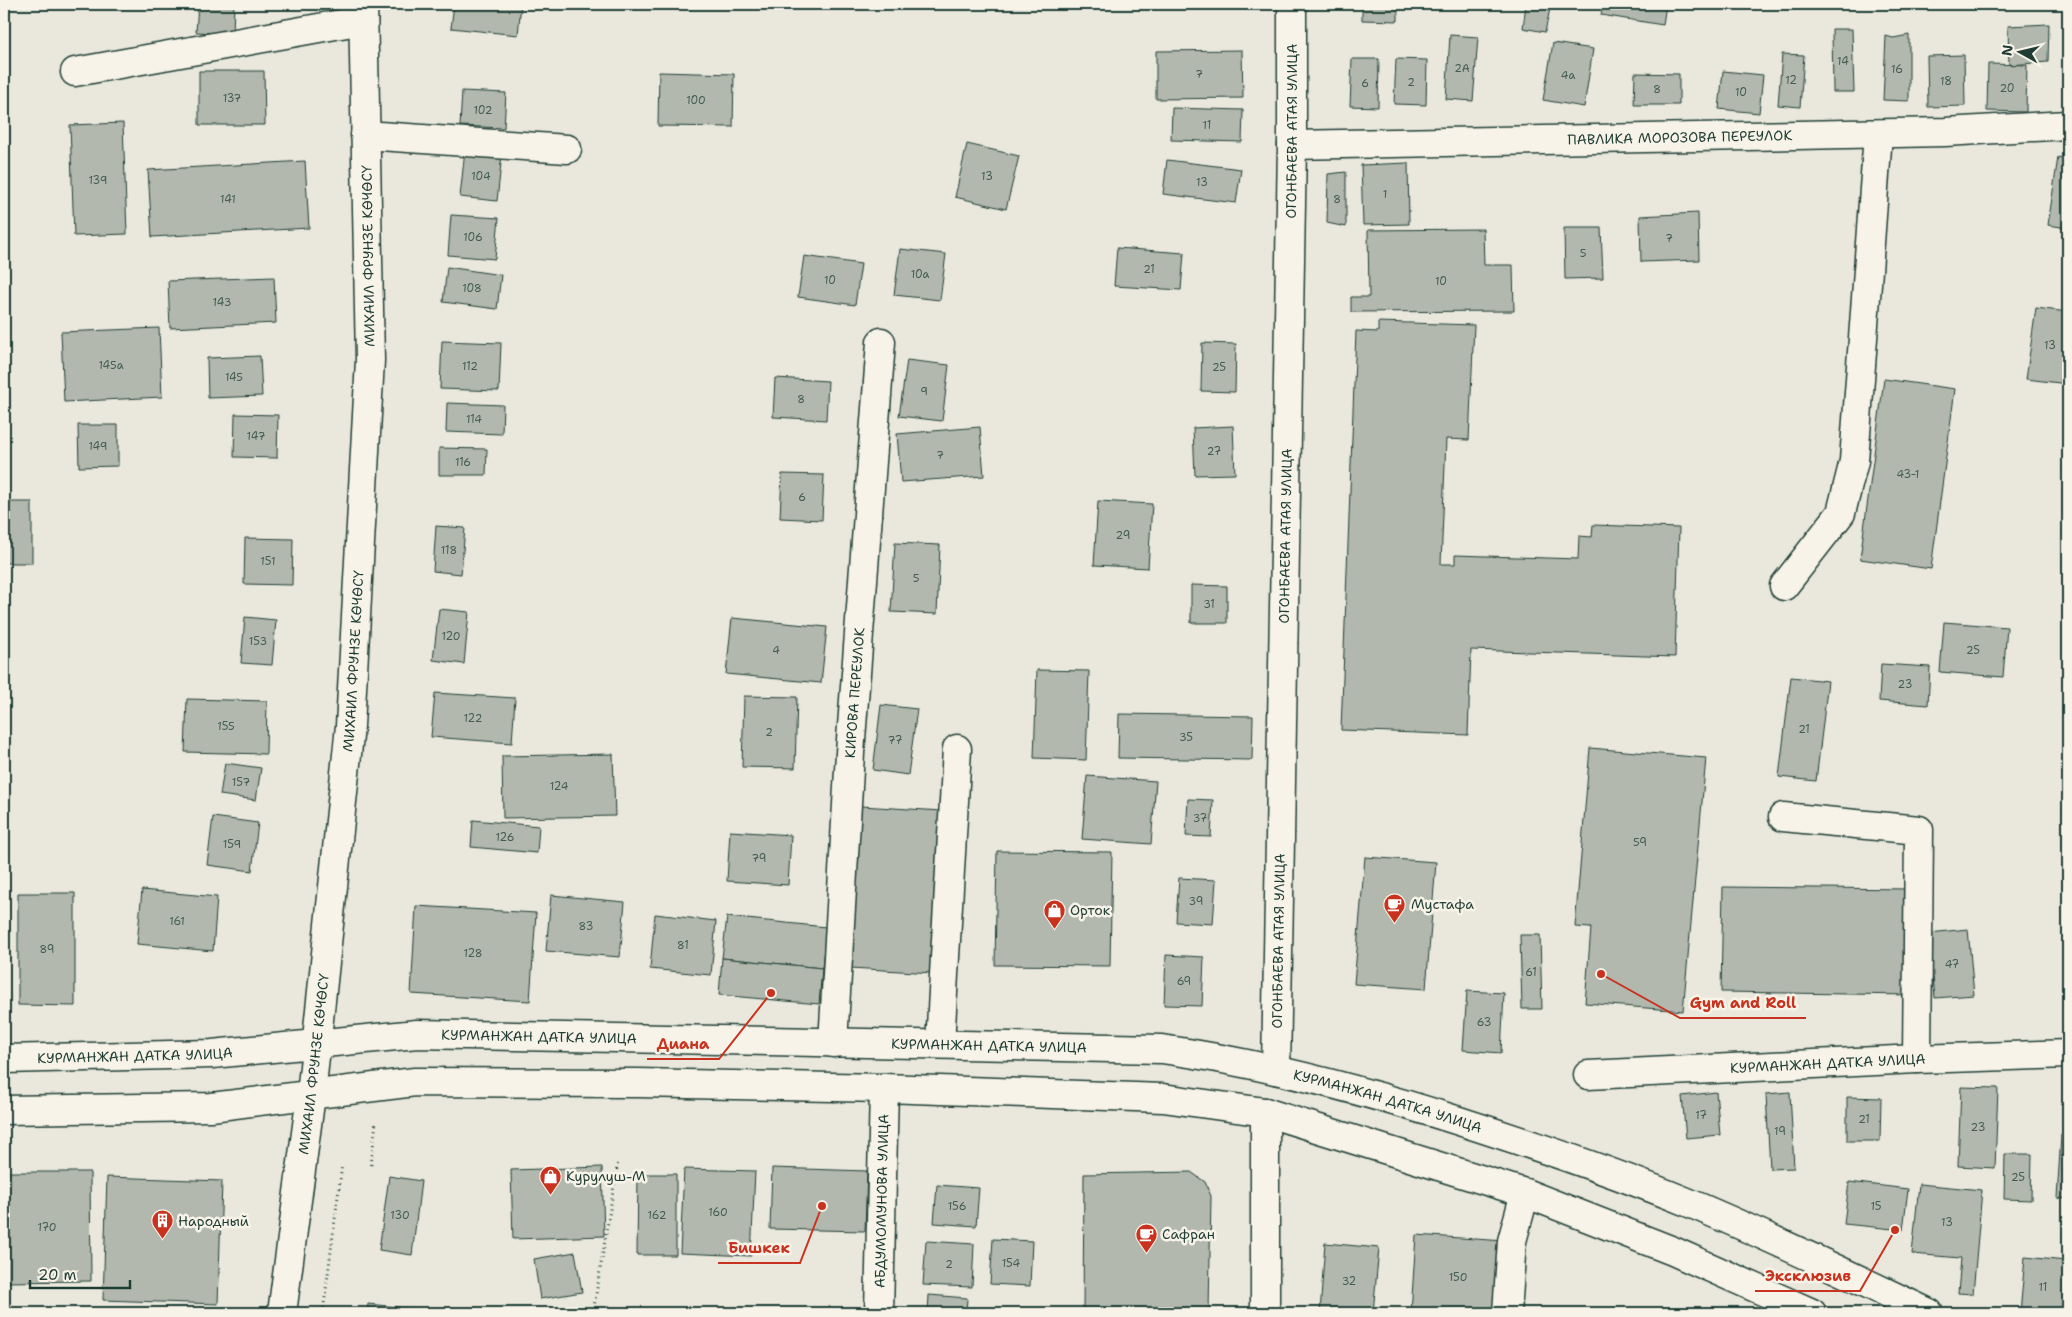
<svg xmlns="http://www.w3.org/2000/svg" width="2072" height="1317" font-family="'Shantell Sans',sans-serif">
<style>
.building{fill:#b2b8ae;stroke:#1f3d34}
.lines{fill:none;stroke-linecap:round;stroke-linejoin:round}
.minor-casing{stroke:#1f3d34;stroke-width:31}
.major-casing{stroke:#1f3d34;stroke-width:31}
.path{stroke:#1f3d34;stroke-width:3;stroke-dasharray:1 4;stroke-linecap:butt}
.minor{stroke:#f7f3e8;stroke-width:28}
.major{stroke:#f7f3e8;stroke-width:28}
.labels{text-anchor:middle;stroke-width:5;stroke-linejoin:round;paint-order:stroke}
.number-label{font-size:11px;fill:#445c52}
.street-label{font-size:14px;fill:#1f3d34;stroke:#f7f3e8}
.poi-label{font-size:14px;fill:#1f3d34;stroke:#f7f3e8;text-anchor:start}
.leader{fill:none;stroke:#c8321e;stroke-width:2}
.callout-dot{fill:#c8321e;stroke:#f7f3e8;stroke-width:2}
.callout-label{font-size:15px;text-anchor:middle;font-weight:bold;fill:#c8321e;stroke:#f7f3e8;stroke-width:5;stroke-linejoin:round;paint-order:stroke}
</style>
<rect width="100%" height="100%" fill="#eae8dd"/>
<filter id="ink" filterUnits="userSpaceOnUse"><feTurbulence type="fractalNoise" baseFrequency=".02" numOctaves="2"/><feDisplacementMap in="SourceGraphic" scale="10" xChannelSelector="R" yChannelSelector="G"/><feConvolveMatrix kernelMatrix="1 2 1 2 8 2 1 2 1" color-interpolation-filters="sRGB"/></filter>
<g filter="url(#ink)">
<!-- building -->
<g class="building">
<polygon points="198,4 234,4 233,34 196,32"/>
<polygon points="454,4 521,4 518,35 451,28"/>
<polygon points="1362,4 1398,4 1398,21 1362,20"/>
<polygon points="1526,4 1551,4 1545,32 1523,28"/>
<polygon points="1603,4 1666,4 1663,25 1601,15"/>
<polygon points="2049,24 2048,62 2009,65 2008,26"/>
<polygon points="1832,29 1852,29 1854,92 1833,92"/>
<polygon points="1450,35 1478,37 1473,101 1446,99"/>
<polygon points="1909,35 1909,101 1883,100 1886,36 1893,38"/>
<polygon points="1553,43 1593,49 1584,107 1543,100"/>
<polygon points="1242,50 1243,98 1156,99 1156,51"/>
<polygon points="1782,54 1804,55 1800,107 1778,105"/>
<polygon points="1964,55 1965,106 1928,107 1927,56"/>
<polygon points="1352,59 1379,59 1378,107 1350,106"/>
<polygon points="1396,59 1427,60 1426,105 1394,104"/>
<polygon points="1988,64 2027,65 2026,112 1987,111"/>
<polygon points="199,71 264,71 265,125 199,125"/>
<polygon points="1723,71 1763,75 1759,113 1719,109"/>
<polygon points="659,72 734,74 733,127 658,126"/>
<polygon points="1635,73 1679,74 1679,105 1634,105"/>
<polygon points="462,91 506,93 504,128 460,126"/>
<polygon points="1172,108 1243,110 1242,142 1171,140"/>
<polygon points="123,123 127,234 74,236 70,125"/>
<polygon points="967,144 1019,156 1006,209 955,197"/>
<polygon points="465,150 502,154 497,201 460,197"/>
<polygon points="2058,157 2068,159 2068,228 2048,225"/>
<polygon points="1167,160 1241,169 1236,203 1163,194"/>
<polygon points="305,161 309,228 152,237 148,170"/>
<polygon points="1408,163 1409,224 1363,225 1361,165"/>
<polygon points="1346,172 1346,227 1327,223 1328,174"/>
<polygon points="1698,213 1699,260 1641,262 1640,216"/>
<polygon points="451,215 499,218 495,259 448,255"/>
<polygon points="1564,228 1601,228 1603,278 1565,279"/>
<polygon points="1483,229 1484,265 1513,265 1514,311 1351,312 1351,297 1369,297 1368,230"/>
<polygon points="1117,248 1184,253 1181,290 1114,286"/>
<polygon points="900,249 946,254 940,300 894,295"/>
<polygon points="804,256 861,264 855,305 798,297"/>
<polygon points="447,267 501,275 497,309 443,302"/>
<polygon points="274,277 276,323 170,328 168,281"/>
<polygon points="2036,308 2068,312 2068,384 2026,379"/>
<polygon points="1378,322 1474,325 1469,440 1446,439 1441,564 1455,564 1455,555 1578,559 1579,536 1592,537 1593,525 1679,528 1675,657 1471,650 1468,735 1341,730 1356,331 1378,332"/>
<polygon points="159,328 162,397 64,402 61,332"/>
<polygon points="442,341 501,343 499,391 440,389"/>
<polygon points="1202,343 1236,344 1235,392 1201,391"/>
<polygon points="260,356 262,396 208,398 207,358"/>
<polygon points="907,360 949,365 942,421 899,416"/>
<polygon points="775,378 828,381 826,420 773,417"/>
<polygon points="1884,379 1955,389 1931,569 1860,559"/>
<polygon points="447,403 503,405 502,434 446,432"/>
<polygon points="235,414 278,415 277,458 234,457"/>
<polygon points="78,425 118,425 118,466 79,467"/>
<polygon points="1233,426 1235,474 1195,475 1193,428"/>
<polygon points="980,427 984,476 901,482 897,434"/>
<polygon points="439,448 487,449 486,475 439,475"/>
<polygon points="782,474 824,475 822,520 780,518"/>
<polygon points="1098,501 1152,504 1148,568 1094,565"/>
<rect x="4" y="502" width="28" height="61"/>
<polygon points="436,526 465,528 461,574 433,571"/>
<polygon points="245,538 293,539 292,585 244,584"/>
<polygon points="895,543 940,545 937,614 891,612"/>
<polygon points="1191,585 1227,586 1227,623 1191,623"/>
<polygon points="439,609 469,612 464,664 433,660"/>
<polygon points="245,617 276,620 272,665 241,663"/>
<polygon points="732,618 827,627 821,683 726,674"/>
<polygon points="1944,622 2007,627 2003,677 1940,672"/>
<polygon points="1881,664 1930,667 1928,705 1879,701"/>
<polygon points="1037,670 1089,671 1086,760 1034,758"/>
<polygon points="1791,677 1828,681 1816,781 1779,777"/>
<polygon points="435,693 515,698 512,743 431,737"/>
<polygon points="744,696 797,697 795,768 742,767"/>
<polygon points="187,699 267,701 266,754 185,752"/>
<polygon points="881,705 917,709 908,775 873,770"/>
<polygon points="1119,714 1253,716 1252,760 1118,758"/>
<polygon points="1590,748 1706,758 1683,1011 1585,1003 1591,928 1575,927"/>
<polygon points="613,754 615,816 503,818 502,756"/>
<polygon points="225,763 261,768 256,800 220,795"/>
<polygon points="1087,776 1156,781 1151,844 1082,839"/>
<polygon points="1188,799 1213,800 1211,837 1186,836"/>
<polygon points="861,806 942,811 932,973 851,968"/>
<polygon points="213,817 258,823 252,871 207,865"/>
<polygon points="473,820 539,826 537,853 471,847"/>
<polygon points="730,831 791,835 788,885 727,881"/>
<polygon points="997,851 1112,852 1110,966 995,965"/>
<polygon points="1365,857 1436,862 1426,989 1354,984"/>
<polygon points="1179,878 1216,880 1213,924 1176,922"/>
<polygon points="1723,887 1911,889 1910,995 1721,992"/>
<polygon points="142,890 217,897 213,951 137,944"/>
<polygon points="18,893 75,893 75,1006 18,1005"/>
<polygon points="551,895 625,902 620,957 546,951"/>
<polygon points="416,906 536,913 530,1001 411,994"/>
<polygon points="655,914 716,921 711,975 650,969"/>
<polygon points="727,917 826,927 822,968 722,958"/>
<polygon points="1968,929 1974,995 1935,998 1929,933"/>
<polygon points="1520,935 1540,935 1542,1009 1522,1009"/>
<polygon points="1166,955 1204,957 1202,1006 1164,1005"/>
<polygon points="722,958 822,968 819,1004 719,995"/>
<polygon points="1467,991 1504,993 1501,1053 1463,1050"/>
<polygon points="1961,1087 1998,1088 1995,1168 1958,1166"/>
<polygon points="1716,1092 1720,1135 1686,1138 1682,1096"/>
<polygon points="1790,1092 1794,1168 1770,1169 1766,1094"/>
<polygon points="1847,1097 1881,1098 1880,1141 1847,1141"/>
<polygon points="2061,1135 2068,1135 2068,1199 2057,1198"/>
<polygon points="2005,1154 2032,1154 2031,1200 2004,1199"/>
<polygon points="602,1167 604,1236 513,1239 511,1170"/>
<polygon points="772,1168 867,1171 865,1231 770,1229"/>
<polygon points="684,1169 755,1171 751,1256 680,1253"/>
<polygon points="4,1172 90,1172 91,1281 4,1282"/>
<polygon points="1191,1172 1205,1182 1211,1196 1209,1313 1083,1313 1084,1174"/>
<polygon points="638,1174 676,1174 676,1255 637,1255"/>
<polygon points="389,1176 421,1181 412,1255 379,1250"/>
<polygon points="107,1177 222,1181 218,1304 103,1300"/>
<polygon points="1849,1182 1908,1189 1903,1230 1844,1224"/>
<polygon points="1919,1184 1982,1190 1973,1294 1958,1293 1961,1258 1912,1254"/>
<polygon points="937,1185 979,1188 976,1226 934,1223"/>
<polygon points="1416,1235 1505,1241 1500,1313 1411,1313"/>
<polygon points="993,1239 1032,1241 1030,1286 990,1284"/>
<polygon points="926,1241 974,1244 972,1287 923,1285"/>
<polygon points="1325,1243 1379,1248 1373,1313 1320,1313"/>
<polygon points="575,1252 582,1292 540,1299 534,1259"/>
<polygon points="2025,1257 2066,1261 2062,1313 2020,1313"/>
<polygon points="929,1295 967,1298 966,1313 928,1313"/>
<polygon points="368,1304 416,1309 416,1313 367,1313"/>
</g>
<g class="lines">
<defs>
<g id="minor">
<polyline points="75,72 363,20"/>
<polyline points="365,135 567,149"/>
<path id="s1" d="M1292,145l653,-13 123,-7"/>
<polyline points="1784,586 1841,513 1854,461 1878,134"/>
<polyline points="1783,817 1919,830 1917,1059"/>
<path id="s2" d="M833,1043l17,-290 31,-411"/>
<polyline points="940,1044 957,749"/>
<path id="s3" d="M1276,1070l16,-925v-141"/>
<path id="s4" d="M1588,1075l329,-16 151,-5"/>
<path id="s5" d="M879,1313l5,-225"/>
<polyline points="1265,1313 1265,1112"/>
<polyline points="1507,1313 1512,1241 1525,1193"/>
</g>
<g id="major">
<path id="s6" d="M4,1059l208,-5 205,-20 745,15c100,14 197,40 294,71 78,25 155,51 231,82 82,34 162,73 242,111"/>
<polyline points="4,1110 211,1107 415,1082 638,1083 884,1088 1163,1098 1265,1112 1525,1193 1673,1251 1812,1313"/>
<path id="s7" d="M282,1313l29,-218 39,-369 20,-366 -7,-356"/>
</g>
</defs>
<!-- minor casing -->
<use href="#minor" class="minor-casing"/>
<!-- major casing -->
<use href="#major" class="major-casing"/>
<!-- path -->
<g class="path">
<polyline points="371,1165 376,1122"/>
<polyline points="323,1313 342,1165"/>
<polyline points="593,1313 618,1161"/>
</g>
<!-- minor -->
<use href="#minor" class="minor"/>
<!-- major -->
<use href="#major" class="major"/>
</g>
</g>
<!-- icons -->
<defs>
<symbol id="cafe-pin" viewBox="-11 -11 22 30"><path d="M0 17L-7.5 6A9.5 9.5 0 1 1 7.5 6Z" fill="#c8321e" stroke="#f7f3e8"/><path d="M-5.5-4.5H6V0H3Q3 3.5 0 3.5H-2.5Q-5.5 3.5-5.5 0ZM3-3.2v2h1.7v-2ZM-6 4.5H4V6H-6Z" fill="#fff"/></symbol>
<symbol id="shop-pin" viewBox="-11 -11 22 30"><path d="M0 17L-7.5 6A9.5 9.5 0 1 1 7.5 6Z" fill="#c8321e" stroke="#f7f3e8"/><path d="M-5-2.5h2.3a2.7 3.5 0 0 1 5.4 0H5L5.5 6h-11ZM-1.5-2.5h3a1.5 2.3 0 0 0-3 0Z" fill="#fff"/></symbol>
<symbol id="building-pin" viewBox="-11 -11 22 30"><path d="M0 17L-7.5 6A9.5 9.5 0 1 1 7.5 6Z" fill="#c8321e" stroke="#f7f3e8"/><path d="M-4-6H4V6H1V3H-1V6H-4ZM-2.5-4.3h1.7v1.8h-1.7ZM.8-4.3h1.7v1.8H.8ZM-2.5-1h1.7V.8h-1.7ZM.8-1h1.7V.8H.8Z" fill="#fff"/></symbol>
</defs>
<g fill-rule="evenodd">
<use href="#cafe-pin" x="1382" y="892" width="25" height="34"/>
<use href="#shop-pin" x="1042" y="898" width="25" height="34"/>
<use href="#shop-pin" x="538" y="1164" width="25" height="34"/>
<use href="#building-pin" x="150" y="1208" width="25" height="34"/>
<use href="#cafe-pin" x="1134" y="1222" width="25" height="34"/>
</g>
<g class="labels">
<!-- number labels -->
<g class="number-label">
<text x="1843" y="65">14</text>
<text x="1462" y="72">2А</text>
<text x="1897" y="73">16</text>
<text x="1199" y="78">7</text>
<text x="1568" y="79">4а</text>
<text x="1791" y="84">12</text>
<text x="1946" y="85">18</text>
<text x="1411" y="86">2</text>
<text x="1365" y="87">6</text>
<text x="2007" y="92">20</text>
<text x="1657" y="93">8</text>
<text x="1741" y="96">10</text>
<text x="232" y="102">137</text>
<text x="696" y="104">100</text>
<text x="483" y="114">102</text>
<text x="1207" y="129">11</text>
<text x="481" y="180">104</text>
<text x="987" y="180">13</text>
<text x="98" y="184">139</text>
<text x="1202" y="186">13</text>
<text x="1385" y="198">1</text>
<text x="228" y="203">141</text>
<text x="1337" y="203">8</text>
<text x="473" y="241">106</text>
<text x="1669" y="242">7</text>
<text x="1583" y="257">5</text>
<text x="1149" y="273">21</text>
<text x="920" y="278">10a</text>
<text x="830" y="284">10</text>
<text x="1441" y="285">10</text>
<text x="472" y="292">108</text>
<text x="222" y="306">143</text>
<text x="2050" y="349">13</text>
<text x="111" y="369">145а</text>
<text x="470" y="370">112</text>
<text x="1219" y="371">25</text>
<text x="234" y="381">145</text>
<text x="924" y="395">9</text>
<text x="801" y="403">8</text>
<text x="474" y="423">114</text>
<text x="256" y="440">147</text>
<text x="98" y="450">149</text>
<text x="1214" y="455">27</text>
<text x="940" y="459">7</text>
<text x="463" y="466">116</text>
<text x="1908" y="478">43-1</text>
<text x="802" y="501">6</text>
<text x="1123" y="539">29</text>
<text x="449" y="554">118</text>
<text x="268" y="565">151</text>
<text x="916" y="582">5</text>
<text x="1209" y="608">31</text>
<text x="451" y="640">120</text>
<text x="258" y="645">153</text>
<text x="776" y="654">4</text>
<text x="1973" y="654">25</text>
<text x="1905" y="688">23</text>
<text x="473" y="722">122</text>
<text x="226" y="730">155</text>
<text x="1804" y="733">21</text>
<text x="769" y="736">2</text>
<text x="1186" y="741">35</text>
<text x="895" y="744">77</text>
<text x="241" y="786">157</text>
<text x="559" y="790">124</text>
<text x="1200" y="822">37</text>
<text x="505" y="841">126</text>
<text x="1640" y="846">59</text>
<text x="232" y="848">159</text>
<text x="759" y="862">79</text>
<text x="1196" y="905">39</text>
<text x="177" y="925">161</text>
<text x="586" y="930">83</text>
<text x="683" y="949">81</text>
<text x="47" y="953">89</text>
<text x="473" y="957">128</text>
<text x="1952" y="968">47</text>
<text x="1531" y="976">61</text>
<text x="1184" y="985">69</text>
<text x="1484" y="1026">63</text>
<text x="1701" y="1119">17</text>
<text x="1864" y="1123">21</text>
<text x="1978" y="1131">23</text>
<text x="1780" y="1135">19</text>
<text x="2018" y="1181">25</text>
<text x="957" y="1210">156</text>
<text x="1876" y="1210">15</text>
<text x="718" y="1216">160</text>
<text x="400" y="1219">130</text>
<text x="657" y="1219">162</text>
<text x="1947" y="1226">13</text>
<text x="47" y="1231">170</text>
<text x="1011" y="1267">154</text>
<text x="949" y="1268">2</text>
<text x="1458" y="1281">150</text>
<text x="1349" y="1285">32</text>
<text x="2043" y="1291">11</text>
</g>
<!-- street labels -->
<g class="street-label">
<text dy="5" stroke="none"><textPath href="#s3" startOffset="939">ОГОНБАЕВА АТАЯ УЛИЦА</textPath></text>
<text dy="5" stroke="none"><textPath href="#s1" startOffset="388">ПАВЛИКА МОРОЗОВА ПЕРЕУЛОК</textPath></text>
<text transform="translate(368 256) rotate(-91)" y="5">МИХАИЛ ФРУНЗЕ КӨЧӨСҮ</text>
<text dy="5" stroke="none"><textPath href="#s3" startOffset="534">ОГОНБАЕВА АТАЯ УЛИЦА</textPath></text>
<text dy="5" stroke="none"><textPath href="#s7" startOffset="656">МИХАИЛ ФРУНЗЕ КӨЧӨСҮ</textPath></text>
<text dy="5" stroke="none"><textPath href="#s2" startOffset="351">КИРОВА ПЕРЕУЛОК</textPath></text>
<text dy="5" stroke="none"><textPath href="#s3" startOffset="129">ОГОНБАЕВА АТАЯ УЛИЦА</textPath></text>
<text dy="5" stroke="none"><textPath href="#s6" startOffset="536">КУРМАНЖАН ДАТКА УЛИЦА</textPath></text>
<text dy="5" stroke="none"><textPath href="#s6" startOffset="986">КУРМАНЖАН ДАТКА УЛИЦА</textPath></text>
<text dy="5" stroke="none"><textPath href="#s6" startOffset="131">КУРМАНЖАН ДАТКА УЛИЦА</textPath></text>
<text dy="5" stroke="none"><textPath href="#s7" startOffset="251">МИХАИЛ ФРУНЗЕ КӨЧӨСҮ</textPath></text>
<text dy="5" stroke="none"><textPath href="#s4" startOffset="240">КУРМАНЖАН ДАТКА УЛИЦА</textPath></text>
<text dy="5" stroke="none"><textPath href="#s6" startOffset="1391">КУРМАНЖАН ДАТКА УЛИЦА</textPath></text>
<text dy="5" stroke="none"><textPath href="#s5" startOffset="112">АБДУМОМУНОВА УЛИЦА</textPath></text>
</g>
<!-- poi labels -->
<g class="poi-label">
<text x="1411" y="909">Мустафа</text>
<text x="1070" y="915">Орток</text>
<text x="566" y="1181">Курулуш-М</text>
<text x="178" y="1226">Народный</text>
<text x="1162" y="1239">Сафран</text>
</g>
</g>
<!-- callouts -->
<path class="leader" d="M1601 974L1680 1018H1806M771 993L719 1059H647M822 1206L800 1263H718M1895 1230L1860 1291H1755"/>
<g class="callout-dot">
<circle cx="1601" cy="974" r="5"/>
<circle cx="771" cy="993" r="5"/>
<circle cx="822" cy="1206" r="5"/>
<circle cx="1895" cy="1230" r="5"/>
</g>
<g class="callout-label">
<text x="1743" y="1008">Gym and Roll</text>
<text x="683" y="1049">Диана</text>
<text x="759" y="1253">Бишкек</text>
<text x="1808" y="1281">Эксклюзив</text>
</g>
<!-- margin -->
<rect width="2072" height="1317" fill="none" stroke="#f7f3e8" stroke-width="20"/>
<rect x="10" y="10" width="2052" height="1297" fill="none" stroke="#1f3d34" stroke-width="2" filter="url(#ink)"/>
<!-- north arrow -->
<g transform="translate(2020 52) rotate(278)" stroke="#f7f3e8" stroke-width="4" paint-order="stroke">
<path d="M0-4L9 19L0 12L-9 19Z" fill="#1f3d34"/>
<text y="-8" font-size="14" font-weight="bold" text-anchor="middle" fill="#1f3d34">N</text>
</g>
<!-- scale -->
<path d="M30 1280v8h100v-8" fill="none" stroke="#1f3d34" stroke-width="2.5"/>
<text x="38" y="1280" font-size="15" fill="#1f3d34" stroke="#f7f3e8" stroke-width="4" paint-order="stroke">20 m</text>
</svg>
